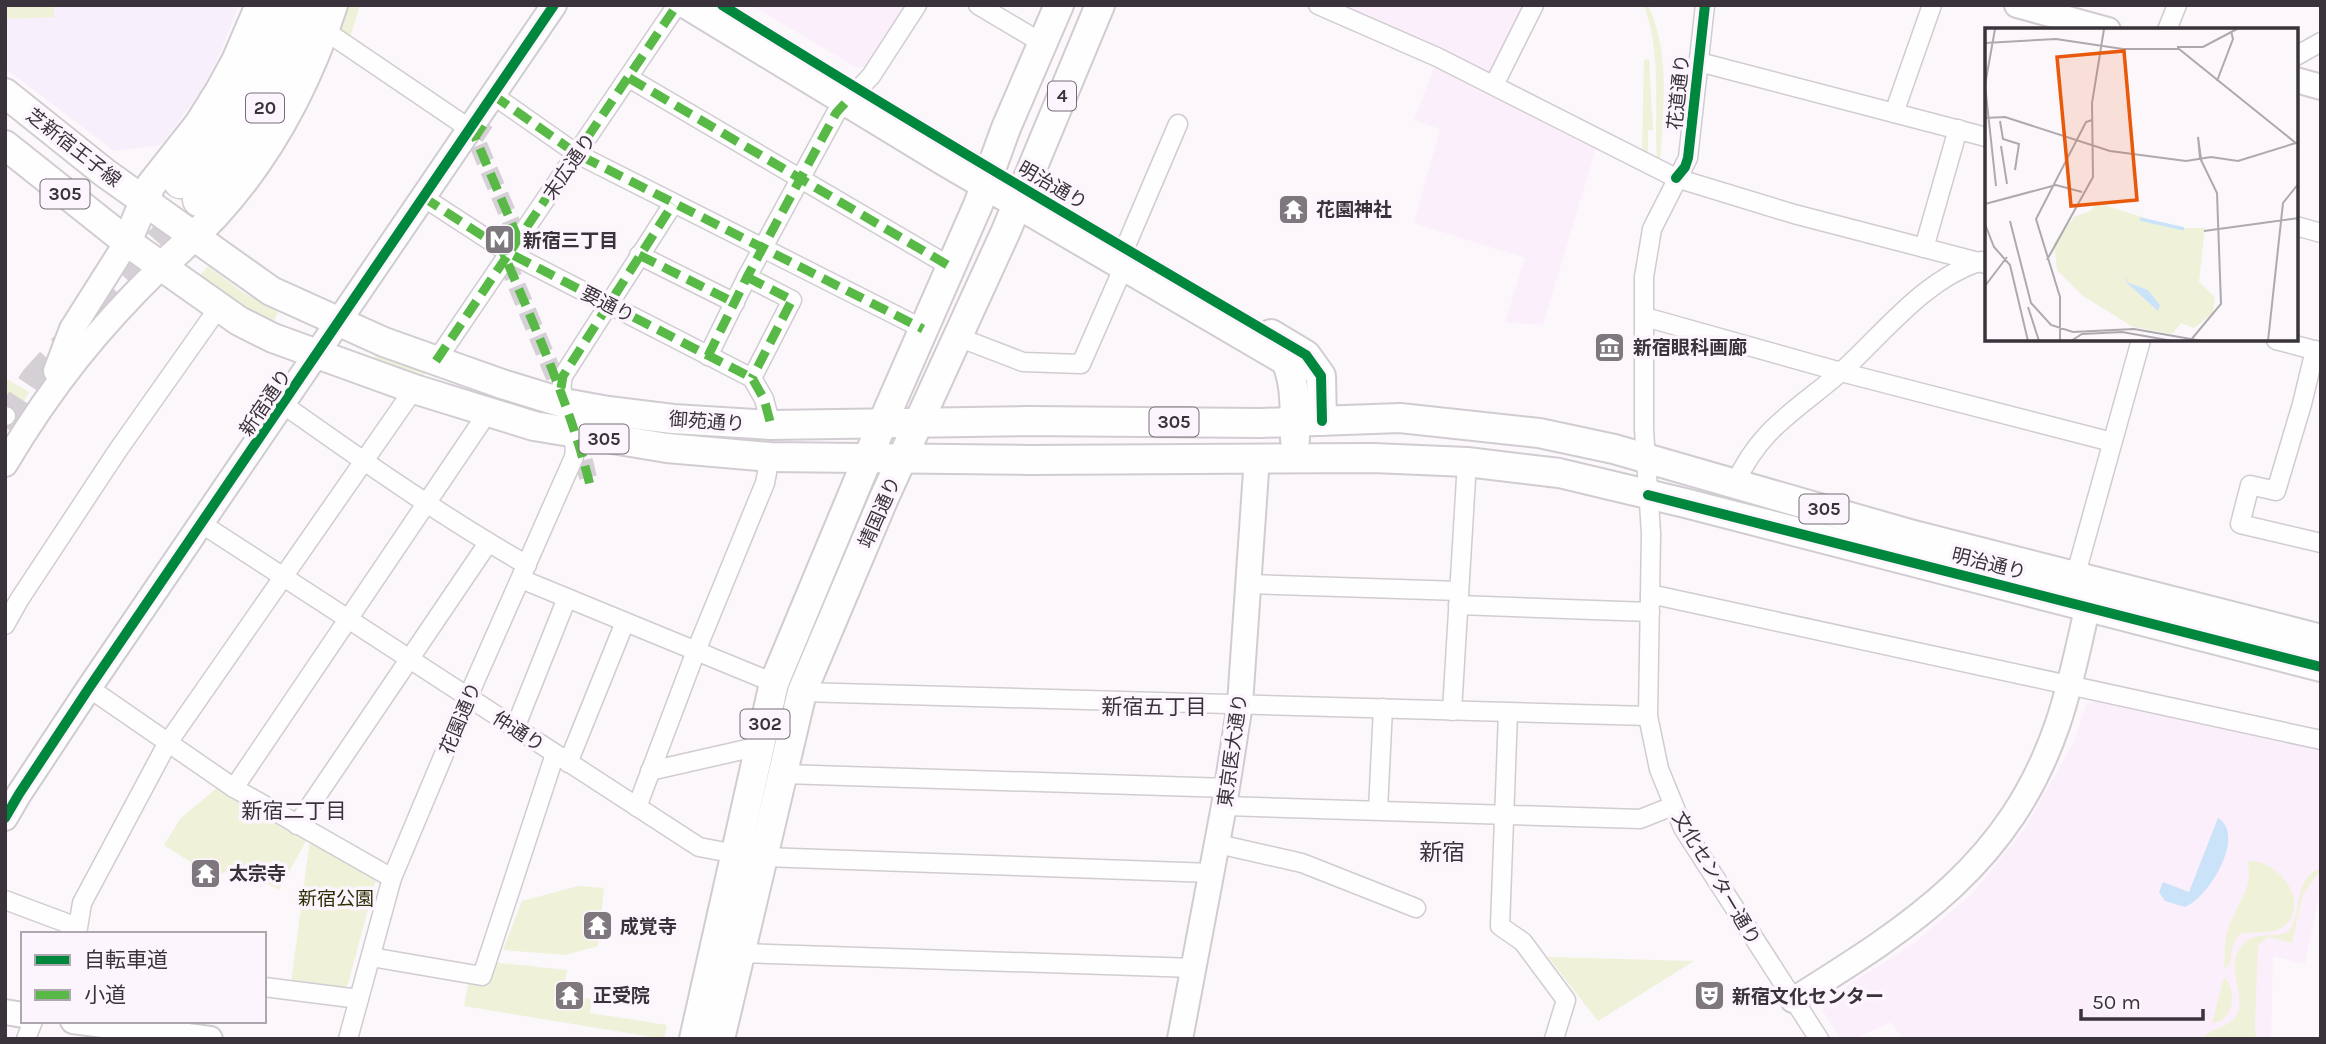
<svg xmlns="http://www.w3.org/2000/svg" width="2326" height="1044" font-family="Karla,'Noto Sans JP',sans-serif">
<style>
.built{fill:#fceffc}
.education{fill:#f8effc}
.green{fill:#eff2d9}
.water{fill:#cbe3f9}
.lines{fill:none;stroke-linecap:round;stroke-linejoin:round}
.street-tunnel{stroke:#d4d0d5;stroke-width:18;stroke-dasharray:18 9;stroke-linecap:butt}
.highway-tunnel{stroke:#d4d0d5;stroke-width:32;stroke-dasharray:32 16;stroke-linecap:butt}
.street-casing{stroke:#d1ccd1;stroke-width:21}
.secondary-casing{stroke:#d1ccd1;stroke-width:28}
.primary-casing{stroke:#d1ccd1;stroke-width:32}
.highway-casing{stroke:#d1ccd1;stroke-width:35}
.street{stroke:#fefefe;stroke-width:18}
.secondary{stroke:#fefefe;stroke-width:24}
.primary{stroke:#fefefe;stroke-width:28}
.highway{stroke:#fefefe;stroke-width:32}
.quiet{stroke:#58b947;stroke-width:9;stroke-dasharray:18 9;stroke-linecap:butt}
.cycleway-casing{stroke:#fdf5fd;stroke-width:15}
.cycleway{stroke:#00873e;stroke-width:10}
.labels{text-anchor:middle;stroke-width:7;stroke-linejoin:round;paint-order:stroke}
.shield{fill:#fdf5fd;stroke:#746d75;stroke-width:2}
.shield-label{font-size:18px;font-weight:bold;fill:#3a333b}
.street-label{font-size:19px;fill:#3a333b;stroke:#fdf5fd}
.poi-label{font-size:19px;font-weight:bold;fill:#3a333b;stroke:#fdf5fd;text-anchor:start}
.park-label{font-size:19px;fill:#2b3007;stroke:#fdf5fd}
.neighbourhood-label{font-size:21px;fill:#3a333b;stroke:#fdf5fd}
.quarter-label{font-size:23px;fill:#3a333b;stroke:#fdf5fd}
.inset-river{fill:none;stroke:#cbe3f9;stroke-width:3.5}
.inset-road{fill:none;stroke:#aea9ae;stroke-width:2}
.view{fill:#e8590c;fill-opacity:0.15;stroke:#e8590c;stroke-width:3.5}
.inset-edge{fill:none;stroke:#3a333b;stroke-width:3.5}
</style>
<rect width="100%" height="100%" fill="#fbf7fb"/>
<!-- built -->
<g class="built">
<polygon points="751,5 908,5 871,65 857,68"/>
<polygon points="1331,5 1533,5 1495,80"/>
<polygon points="1436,63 1597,145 1543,325 1505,322 1525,258 1414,223 1440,129 1414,120"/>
<polygon points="2093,701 2321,751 2321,886 2305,964 2273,956 2271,1039 1903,1039 1891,1022 1854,1039 1841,1039 1823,1011 1826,1000 1915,942 1972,894 2025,828 2074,742 2086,705"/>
</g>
<!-- education -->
<polygon class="education" points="5,5 239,5 220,54 199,94 161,145 114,151 5,68"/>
<!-- green -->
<g class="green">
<polygon points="5,5 54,5 54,17 5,19"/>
<polygon points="343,5 360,5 350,37 351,41 336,33"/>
<path d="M1644,5h4c23,49 15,105 12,157l-3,-3c-3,-52 5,-104 -13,-154z"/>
<polygon points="1649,59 1653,130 1648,130 1648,156 1642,152 1644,60"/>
<path d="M208,266l34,26 36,20 -5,11c-26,-12 -51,-28 -72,-49z"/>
<polygon points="377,353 423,370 425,374 421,377 373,359"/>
<polygon points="5,378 29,392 5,435"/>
<polygon points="218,787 308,837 279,890 243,871 209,874 164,845 180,819"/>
<polygon points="310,839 377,876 348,984 342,990 291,983"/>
<path d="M2250,861c32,0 61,45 33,66 -12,9 -30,3 -43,7l-7,9 -3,21 -6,5c1,-13 0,-27 4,-39 5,-21 28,-45 19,-67z"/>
<path d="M2321,868v7l-3,-1 -15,20 -11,49 -24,-6 -10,9 -3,80 1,13h-53c8,-13 27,-10 34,-25 10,-21 -16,-51 9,-73 10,-8 30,-4 42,-9 17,-21 3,-53 33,-64z"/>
<polygon points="578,886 604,888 598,946 565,955 503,950 522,901"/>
<polygon points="1548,957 1694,961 1598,1021"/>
<polygon points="492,962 567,970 563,995 592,999 590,1013 667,1025 664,1039 464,1006 469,980"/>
<path d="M2224,977c14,12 10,45 -12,46z"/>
</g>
<!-- water -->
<path class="water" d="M2218,818c29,17 -10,81 -33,89l-20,-6 -6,-9 4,-10 26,10z"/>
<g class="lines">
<!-- street-tunnel -->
<g class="street-tunnel">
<polyline points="485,122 475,137 517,236 500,245 562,395"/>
<polyline points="577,434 590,485"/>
</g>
<!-- highway-tunnel -->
<polyline class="highway-tunnel" points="5,427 36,380 199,200"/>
<defs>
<g id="street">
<polyline points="978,5 1042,43"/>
<polyline points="1318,5 1437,57 1676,178 1794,214 1986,264"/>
<polyline points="1705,5 1688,158 1652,229 1644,277 1644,430 1651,533 1648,716 1659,769 1683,828 1819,1039"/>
<polyline points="324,30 470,129"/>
<polyline points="2167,30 2177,5"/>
<polyline points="2296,56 2321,42"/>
<polyline points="1699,62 1986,137"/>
<polyline points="629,78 951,267"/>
<polyline points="1494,85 1534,5"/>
<polyline points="493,95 577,154 923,329"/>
<polyline points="1894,113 1932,5"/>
<polyline points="423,197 509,253 752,378 764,399 771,425"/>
<polyline points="2296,226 2321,233"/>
<polyline points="1125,248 1178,124"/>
<polyline points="1924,248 1958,129"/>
<polyline points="639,255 735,303"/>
<polyline points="747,277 792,300 752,378"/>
<polyline points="1645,317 1841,372 2112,442"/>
<polyline points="958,337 1023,362 1081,364 1124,266"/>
<polyline points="2276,340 2321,352"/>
<polyline points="2315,350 2302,404 2276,491 2250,485 2240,524 2321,543"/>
<polyline points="708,356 747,277 836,113 871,76 917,5"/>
<polyline points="436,361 677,5"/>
<path d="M284,405c79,56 159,112 243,160"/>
<polyline points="5,416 6,416"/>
<path d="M1735,484c25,-57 64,-75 107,-113 43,-39 81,-91 139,-110"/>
<polyline points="202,524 699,847 736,854"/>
<polyline points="2075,577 2141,340"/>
<polyline points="521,579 774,683"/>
<polyline points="1248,584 1459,591"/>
<polyline points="1650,594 2321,740"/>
<polyline points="1458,605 1650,612"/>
<polyline points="5,625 19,600 118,450 219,307"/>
<polyline points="89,688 234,788 392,878"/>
<polyline points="802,692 1648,716"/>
<polyline points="1452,711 1467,462"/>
<polyline points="1508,713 1500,926 1523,942 1566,1000 1554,1039"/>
<polyline points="515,728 567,598"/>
<polyline points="568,763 625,622"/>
<polyline points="650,771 760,746"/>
<polyline points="783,774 1228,788"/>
<polyline points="234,788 488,412"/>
<polyline points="1224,806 1640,819 1673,806"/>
<polyline points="637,807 696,651 765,483 770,457"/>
<polyline points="1378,810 1383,708"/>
<polyline points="297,825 488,543"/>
<polyline points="1218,844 1302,863 1416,908"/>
<polyline points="764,857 1212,873"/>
<polyline points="5,900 77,927"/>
<polyline points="77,934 82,903 167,744 414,389"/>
<polyline points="741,953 1194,968"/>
<polyline points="371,957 482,976 555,754"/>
<polyline points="264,987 359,999"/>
<polyline points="26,1039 33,1021"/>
<path d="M348,1039l44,-161 76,-181 106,-240c5,-29 -18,-53 -11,-81l110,-172"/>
</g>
<g id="secondary">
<polyline points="2017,5 2108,30"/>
<polyline points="2296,80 2321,87"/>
<polyline points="56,371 72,329 127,242"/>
<path d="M5,464c46,-77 92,-135 156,-197"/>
<polyline points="5,818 19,794 89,688 554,5"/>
<path d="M1793,1000c120,-75 217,-136 265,-277 15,-44 23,-90 34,-135"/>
<polyline points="5,1012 23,1015"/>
<polyline points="73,1021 210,1039"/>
<polyline points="1180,1039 1224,806 1240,704 1257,457"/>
</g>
<g id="primary">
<path d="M688,5l258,157 340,199c11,26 8,51 9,79"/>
<polyline points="5,93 105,173 271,291 384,342 502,384 564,403 608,411 673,419 771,425 1027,421 1261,423 1400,418 1539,433 1614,449 1906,533 2321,639"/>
<polyline points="5,145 127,242 239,321 273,338 414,389 534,426 667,448 770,457 1030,460 1373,458 1467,462 1559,473 1685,503 2321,667"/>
<polyline points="127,242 151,185 199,124 219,92 236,61 260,5"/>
<path d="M161,267c18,-17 37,-34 54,-52 55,-60 93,-133 118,-210"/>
<polyline points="1271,334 1306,355 1321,376 1322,421"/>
<polyline points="694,1039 774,683 882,424 978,205 1006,128 1059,5"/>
<polyline points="720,1039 802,692 884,498 1006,231 1100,5"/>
</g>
<g id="highway">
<path d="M180,182c42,-54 82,-110 102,-177"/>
<path d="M199,200c47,-61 89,-121 114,-195"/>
</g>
</defs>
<!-- street casing -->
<use href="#street" class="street-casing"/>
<!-- secondary casing -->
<use href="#secondary" class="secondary-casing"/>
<!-- primary casing -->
<use href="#primary" class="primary-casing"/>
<!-- highway casing -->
<use href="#highway" class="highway-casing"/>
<!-- street -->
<use href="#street" class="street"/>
<!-- secondary -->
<use href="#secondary" class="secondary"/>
<!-- primary -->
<use href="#primary" class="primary"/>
<!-- highway -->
<use href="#highway" class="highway"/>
<!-- quiet -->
<g class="quiet">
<polyline points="629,78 951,267"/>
<polyline points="493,95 577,154 923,329"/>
<path d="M483,125l-8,12 42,99 -17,9c33,78 69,156 90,240"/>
<polyline points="423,197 509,253 752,378 764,399 771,425"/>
<polyline points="639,255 735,303"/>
<polyline points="747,277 792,300 752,378"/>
<polyline points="708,356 747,277 836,113 846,102"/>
<polyline points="436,361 677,5"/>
<polyline points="561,388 563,376 673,204"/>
<polyline points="5,416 6,416"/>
</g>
<defs>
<g id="cycleway">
<path d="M722,5c193,121 389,235 584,350l15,21 1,45"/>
<polyline points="1676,178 1685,167 1688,158 1705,5"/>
<polyline points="1648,495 2321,667"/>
<polyline points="5,818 19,794 89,688 554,5"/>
</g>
</defs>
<!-- cycleway casing -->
<use href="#cycleway" class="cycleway-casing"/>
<!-- cycleway -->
<use href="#cycleway" class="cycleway"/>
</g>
<!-- icons -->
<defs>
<symbol id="temple-square" viewBox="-11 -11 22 22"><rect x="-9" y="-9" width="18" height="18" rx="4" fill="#7e787e" stroke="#fdf5fd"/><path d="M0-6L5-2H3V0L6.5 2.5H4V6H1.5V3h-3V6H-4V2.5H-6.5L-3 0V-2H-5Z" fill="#fff"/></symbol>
<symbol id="metro-square" viewBox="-11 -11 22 22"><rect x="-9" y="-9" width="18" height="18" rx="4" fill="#7e787e" stroke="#fdf5fd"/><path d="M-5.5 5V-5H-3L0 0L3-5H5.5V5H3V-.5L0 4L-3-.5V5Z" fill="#fff"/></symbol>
<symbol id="museum-square" viewBox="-11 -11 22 22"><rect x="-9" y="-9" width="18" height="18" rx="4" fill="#7e787e" stroke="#fdf5fd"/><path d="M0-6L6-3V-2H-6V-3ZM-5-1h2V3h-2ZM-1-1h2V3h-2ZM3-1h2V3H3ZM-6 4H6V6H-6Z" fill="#fff"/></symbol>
<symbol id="theatre-square" viewBox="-11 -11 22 22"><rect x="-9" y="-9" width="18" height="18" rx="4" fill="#7e787e" stroke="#fdf5fd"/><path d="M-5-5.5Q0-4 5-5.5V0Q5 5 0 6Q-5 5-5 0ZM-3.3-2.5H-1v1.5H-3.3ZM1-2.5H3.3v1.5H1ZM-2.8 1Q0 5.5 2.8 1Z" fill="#fff"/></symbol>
</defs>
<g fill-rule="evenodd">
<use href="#temple-square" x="1276" y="192" width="35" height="35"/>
<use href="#metro-square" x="482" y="222" width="35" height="35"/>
<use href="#museum-square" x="1592" y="330" width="35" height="35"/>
<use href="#temple-square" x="188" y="856" width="35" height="35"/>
<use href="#temple-square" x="580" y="908" width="35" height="35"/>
<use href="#temple-square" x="552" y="978" width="35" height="35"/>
<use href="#theatre-square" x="1692" y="978" width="35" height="35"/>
</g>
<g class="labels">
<!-- shield labels -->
<g class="shield">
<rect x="1048" y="81.5" width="28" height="29" rx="5"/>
<rect x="246" y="93.5" width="38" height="29" rx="5"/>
<rect x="40.5" y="179.5" width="49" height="29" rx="5"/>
<rect x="1149.5" y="407.5" width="49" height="29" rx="5"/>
<rect x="579.5" y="424.5" width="49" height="29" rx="5"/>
<rect x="1799.5" y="494.5" width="49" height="29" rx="5"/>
<rect x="740.5" y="709.5" width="49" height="29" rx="5"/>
</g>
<g class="shield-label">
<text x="1062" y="102">4</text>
<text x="265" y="114">20</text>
<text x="65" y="200">305</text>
<text x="1174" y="428">305</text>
<text x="604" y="445">305</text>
<text x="1824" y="515">305</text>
<text x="765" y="730">302</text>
</g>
<!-- street labels -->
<g class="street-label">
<text transform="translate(1678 92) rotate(-84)" y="7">花道通り</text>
<text transform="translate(74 147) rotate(38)" y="7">芝新宿王子線</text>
<text transform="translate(569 166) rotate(-55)" y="7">末広通り</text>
<text transform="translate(1053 185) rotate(30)" y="7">明治通り</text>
<text transform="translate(608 304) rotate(27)" y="7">要通り</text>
<text transform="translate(265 402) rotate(-56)" y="7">新宿通り</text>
<text transform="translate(707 421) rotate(4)" y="7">御苑通り</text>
<text transform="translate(879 512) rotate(-66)" y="7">靖国通り</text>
<text transform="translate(1989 563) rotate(14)" y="7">明治通り</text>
<text transform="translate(460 718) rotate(-67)" y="7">花園通り</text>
<text transform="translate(519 731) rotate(33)" y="7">仲通り</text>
<text transform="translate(1232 750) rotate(-82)" y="7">東京医大通り</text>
<text transform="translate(1717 878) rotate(59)" y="7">文化センター通り</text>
</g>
<!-- poi labels -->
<g class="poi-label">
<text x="1316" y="216">花園神社</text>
<text x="523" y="247">新宿三丁目</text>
<text x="1633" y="354">新宿眼科画廊</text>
<text x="229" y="880">太宗寺</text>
<text x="620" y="933">成覚寺</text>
<text x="593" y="1002">正受院</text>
<text x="1732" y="1003">新宿文化センター</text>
</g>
<!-- park labels -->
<g class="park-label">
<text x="336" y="905">新宿公園</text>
</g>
<!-- neighbourhood labels -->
<g class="neighbourhood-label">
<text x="1154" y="714">新宿五丁目</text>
<text x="294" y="818">新宿二丁目</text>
</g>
<!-- quarter labels -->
<g class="quarter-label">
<text x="1442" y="860">新宿</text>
</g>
</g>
<!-- overview -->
<g transform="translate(1985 28)">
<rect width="313" height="313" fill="#fbf7fb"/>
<path d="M110,174l81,26h29l-6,54 16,15 -2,16 -19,15 -13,-5 -9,11 -39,-7 -50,-31 -26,-26 -3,-27 21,-27 16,-5z" fill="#eff2d9"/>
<path d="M141,247l1,7 21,8 12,15 -2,6 -32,-29z" fill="#cbe3f9"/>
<path class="inset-river" d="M155,191l44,10"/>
<path class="inset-road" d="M10,1l-10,56 11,101M0,15l71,-4 67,10h56l118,95M192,19h26l34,-18M232,53l16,-42 -2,-8M0,90l20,-1 105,34 76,10 25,-4 27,4 61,-19M15,93l3,18 16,5 -4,26M16,118l6,38M0,176l71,-19 26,7M25,193l21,82 20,22 22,7 61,-3 68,12M0,196l9,23 16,18 18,76M219,203l95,-13M62,232l46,-83 -1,-74 12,-74M0,258l22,-29M43,279l11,34M75,313v-44l-24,-78 50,-97 6,-2M86,313l11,-7 40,-2 51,9M205,313l31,-37 -4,-111 -17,-35 -2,-21 3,22M283,313l15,-138 16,-20"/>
<path class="view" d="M139,23l13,149 -66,6 -14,-149z"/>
<rect width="313" height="313" class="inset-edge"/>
</g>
<!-- border -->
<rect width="2326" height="1044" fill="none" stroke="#3a333b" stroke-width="14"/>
<!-- legend -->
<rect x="21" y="932" width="245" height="91" fill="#fdf5fd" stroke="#afa7af" stroke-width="2"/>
<rect x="35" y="955" width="35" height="10" fill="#00873e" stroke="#afa7af" stroke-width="2"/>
<text x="84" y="967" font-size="21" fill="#3a333b">自転車道</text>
<rect x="35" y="990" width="35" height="10" fill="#58b947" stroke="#afa7af" stroke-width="2"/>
<text x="84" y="1002" font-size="21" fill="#3a333b">小道</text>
<!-- scale -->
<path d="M2081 1009v10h122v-10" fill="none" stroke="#3a333b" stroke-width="3.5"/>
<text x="2092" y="1009" font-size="21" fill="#3a333b" stroke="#fdf5fd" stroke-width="5" paint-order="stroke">50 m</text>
</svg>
